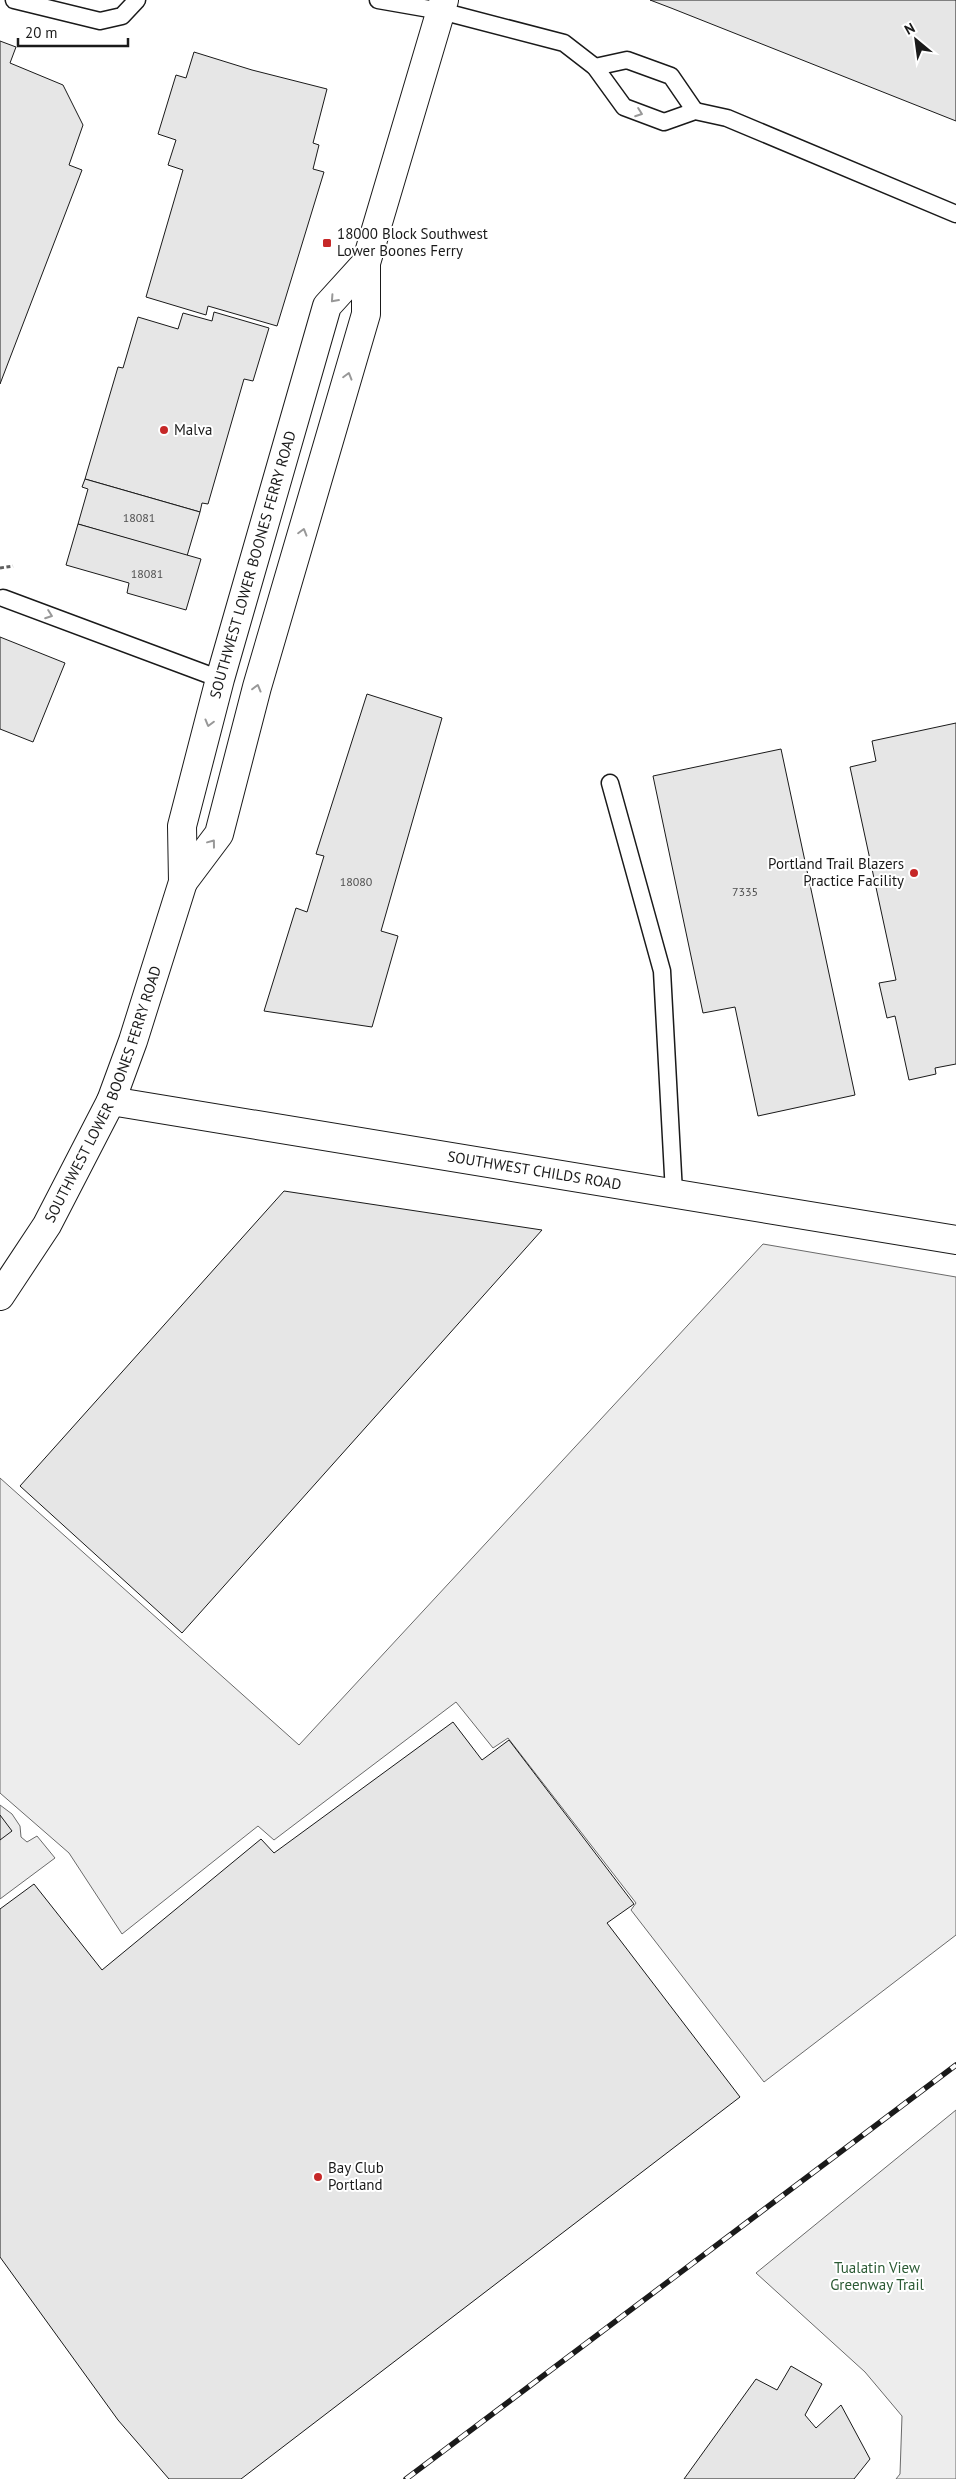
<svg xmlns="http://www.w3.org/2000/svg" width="956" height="2479" font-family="'PT Sans',sans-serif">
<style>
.built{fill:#ededed;stroke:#6a6a6a}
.building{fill:#e6e6e6;stroke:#1a1a1a}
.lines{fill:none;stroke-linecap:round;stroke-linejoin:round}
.lane-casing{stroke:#1a1a1a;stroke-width:19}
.street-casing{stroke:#1a1a1a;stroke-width:30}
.secondary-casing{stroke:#1a1a1a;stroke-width:30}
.path{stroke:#5f5f5f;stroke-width:3;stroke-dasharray:4 2.5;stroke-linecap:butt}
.lane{stroke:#fff;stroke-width:16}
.street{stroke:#fff;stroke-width:28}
.secondary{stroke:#fff;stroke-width:28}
.rail-casing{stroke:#1a1a1a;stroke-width:5.5}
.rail{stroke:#fff;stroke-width:4;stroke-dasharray:11;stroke-linecap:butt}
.oneway{stroke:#989898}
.poi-dot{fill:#c62828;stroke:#fff;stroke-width:2}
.labels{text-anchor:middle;stroke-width:4;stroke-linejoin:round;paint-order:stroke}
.number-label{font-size:12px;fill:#4d4d4d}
.poi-label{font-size:15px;fill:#1a1a1a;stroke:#fff;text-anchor:start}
.street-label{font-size:15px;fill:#1a1a1a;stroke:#fff}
.park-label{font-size:15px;fill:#2b5a34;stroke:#fff}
</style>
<rect width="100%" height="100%" fill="#fff"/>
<!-- built -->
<g class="built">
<polygon points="763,1244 956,1277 956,1935 764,2082 631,1910 636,1903 508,1738 493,1748 456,1702 274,1840 258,1826 122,1934 69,1853 0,1793 0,1478 299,1745"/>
<polygon points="0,1805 12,1814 20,1826 21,1837 27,1842 37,1836 55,1858 0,1899"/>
<polygon points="956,2110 956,2479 896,2479 900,2474 902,2416 865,2372 756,2273"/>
</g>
<!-- building -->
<g class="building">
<polygon points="650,0 956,0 956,121 671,8"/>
<polygon points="0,41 16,47 10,63 63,85 83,125 69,165 82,170 0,384"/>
<polygon points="194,52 252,70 327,89 313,143 319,145 313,169 324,172 277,326 208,306 206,315 146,297 183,170 168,165 176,140 158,134 176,75 186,78"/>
<polygon points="214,312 269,328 253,381 244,379 208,504 202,503 200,512 85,479 118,367 123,368 138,317 178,329 183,313 212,321"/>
<polygon points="85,479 200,512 187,556 78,524 88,489 82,487"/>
<polygon points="78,524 201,559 186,610 127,593 129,583 66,565"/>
<polygon points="0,637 65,663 33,742 0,729"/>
<polygon points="367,694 442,718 381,931 398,936 372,1027 264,1011 296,908 307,912 324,856 316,854"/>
<polygon points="956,723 956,1064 935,1068 936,1074 909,1080 895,1016 887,1018 879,983 896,980 850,767 876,761 872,741"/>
<polygon points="781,749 855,1095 758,1116 735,1007 703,1013 653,776"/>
<polygon points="284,1191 542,1230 182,1633 20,1486"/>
<polygon points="453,1722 482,1760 509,1740 634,1904 607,1923 740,2097 241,2479 169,2479 118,2420 0,2257 0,1909 34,1884 102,1970 261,1839 274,1853"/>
<polygon points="0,1815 12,1831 0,1840"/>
<polygon points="791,2366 822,2384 805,2415 816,2428 841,2405 870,2459 854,2479 684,2479 756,2379 777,2390"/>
</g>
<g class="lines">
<defs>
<g id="lane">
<polyline points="14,0 100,21 122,16 137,0"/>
<polyline points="378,0 441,11 564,43 595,67 624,107 664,122 695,111 727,118 956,214"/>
<polyline points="595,67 627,60 671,76 695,111"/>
<polyline points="3,598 220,679"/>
<polyline points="610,783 662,971 674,1193"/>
</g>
<g id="street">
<path id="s1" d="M111,1101l845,139"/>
</g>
<g id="secondary">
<polyline points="183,882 219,834 257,687 366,314 366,263 444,0"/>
<path id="s2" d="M0,1296l47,-71 64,-124 22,-60 50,-159 -1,-56 38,-147 107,-373 39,-43"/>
</g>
</defs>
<!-- lane casing -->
<use href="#lane" class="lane-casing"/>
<!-- street casing -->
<use href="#street" class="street-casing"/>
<!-- secondary casing -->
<use href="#secondary" class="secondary-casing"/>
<!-- path -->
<polyline class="path" points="0,568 13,566"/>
<!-- lane -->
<use href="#lane" class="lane"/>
<!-- street -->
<use href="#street" class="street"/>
<!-- secondary -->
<use href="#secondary" class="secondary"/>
<defs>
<polyline id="rail" points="406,2479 956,2065"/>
</defs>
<!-- rail casing -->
<use href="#rail" class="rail-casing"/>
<!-- rail -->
<use href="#rail" class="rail"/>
</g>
<!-- one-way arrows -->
<defs><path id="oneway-chevron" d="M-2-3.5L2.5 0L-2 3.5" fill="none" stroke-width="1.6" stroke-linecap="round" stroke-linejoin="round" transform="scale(1.25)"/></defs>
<g class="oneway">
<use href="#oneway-chevron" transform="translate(639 113) rotate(20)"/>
<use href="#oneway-chevron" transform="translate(334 299) rotate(132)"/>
<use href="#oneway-chevron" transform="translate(348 376) rotate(-74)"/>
<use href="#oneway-chevron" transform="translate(303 532) rotate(-74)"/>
<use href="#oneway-chevron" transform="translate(49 615) rotate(20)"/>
<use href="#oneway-chevron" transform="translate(257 688) rotate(-75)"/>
<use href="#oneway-chevron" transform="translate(209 723) rotate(105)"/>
<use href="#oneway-chevron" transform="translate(212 843) rotate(-53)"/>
</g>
<!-- markers -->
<g class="poi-dot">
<rect x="322" y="238" width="10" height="10" rx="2.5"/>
<circle cx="164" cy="430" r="5"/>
<circle cx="914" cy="873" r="5"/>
<circle cx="318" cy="2177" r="5"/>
</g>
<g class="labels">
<!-- number labels -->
<g class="number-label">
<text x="139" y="522">18081</text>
<text x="147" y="578">18081</text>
<text x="356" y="886">18080</text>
<text x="745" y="896">7335</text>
</g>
<!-- poi labels -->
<g class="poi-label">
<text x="337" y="239">18000 Block Southwest<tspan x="337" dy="17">Lower Boones Ferry</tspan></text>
<text x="174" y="435">Malva</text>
<text x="904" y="869" text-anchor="end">Portland Trail Blazers<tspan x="904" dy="17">Practice Facility</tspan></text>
<text x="328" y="2173">Bay Club<tspan x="328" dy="17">Portland</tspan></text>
</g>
<!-- street labels -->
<g class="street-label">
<text dy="5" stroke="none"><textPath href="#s2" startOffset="782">SOUTHWEST LOWER BOONES FERRY ROAD</textPath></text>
<text dy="5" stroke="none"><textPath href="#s2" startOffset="228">SOUTHWEST LOWER BOONES FERRY ROAD</textPath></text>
<text dy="5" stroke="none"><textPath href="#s1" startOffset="429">SOUTHWEST CHILDS ROAD</textPath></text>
</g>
<!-- park labels -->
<g class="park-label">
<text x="877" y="2273">Tualatin View<tspan x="877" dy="17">Greenway Trail</tspan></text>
</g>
</g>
<!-- north arrow -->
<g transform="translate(916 40) rotate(331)" stroke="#ffffff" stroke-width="4" paint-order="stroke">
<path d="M0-4L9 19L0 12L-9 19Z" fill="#1a1a1a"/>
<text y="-8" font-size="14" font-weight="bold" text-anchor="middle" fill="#1a1a1a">N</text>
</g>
<!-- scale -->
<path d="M18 38v8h110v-8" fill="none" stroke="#1a1a1a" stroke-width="2.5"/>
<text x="25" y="38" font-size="15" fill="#1a1a1a" stroke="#ffffff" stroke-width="4" paint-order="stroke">20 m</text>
</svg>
